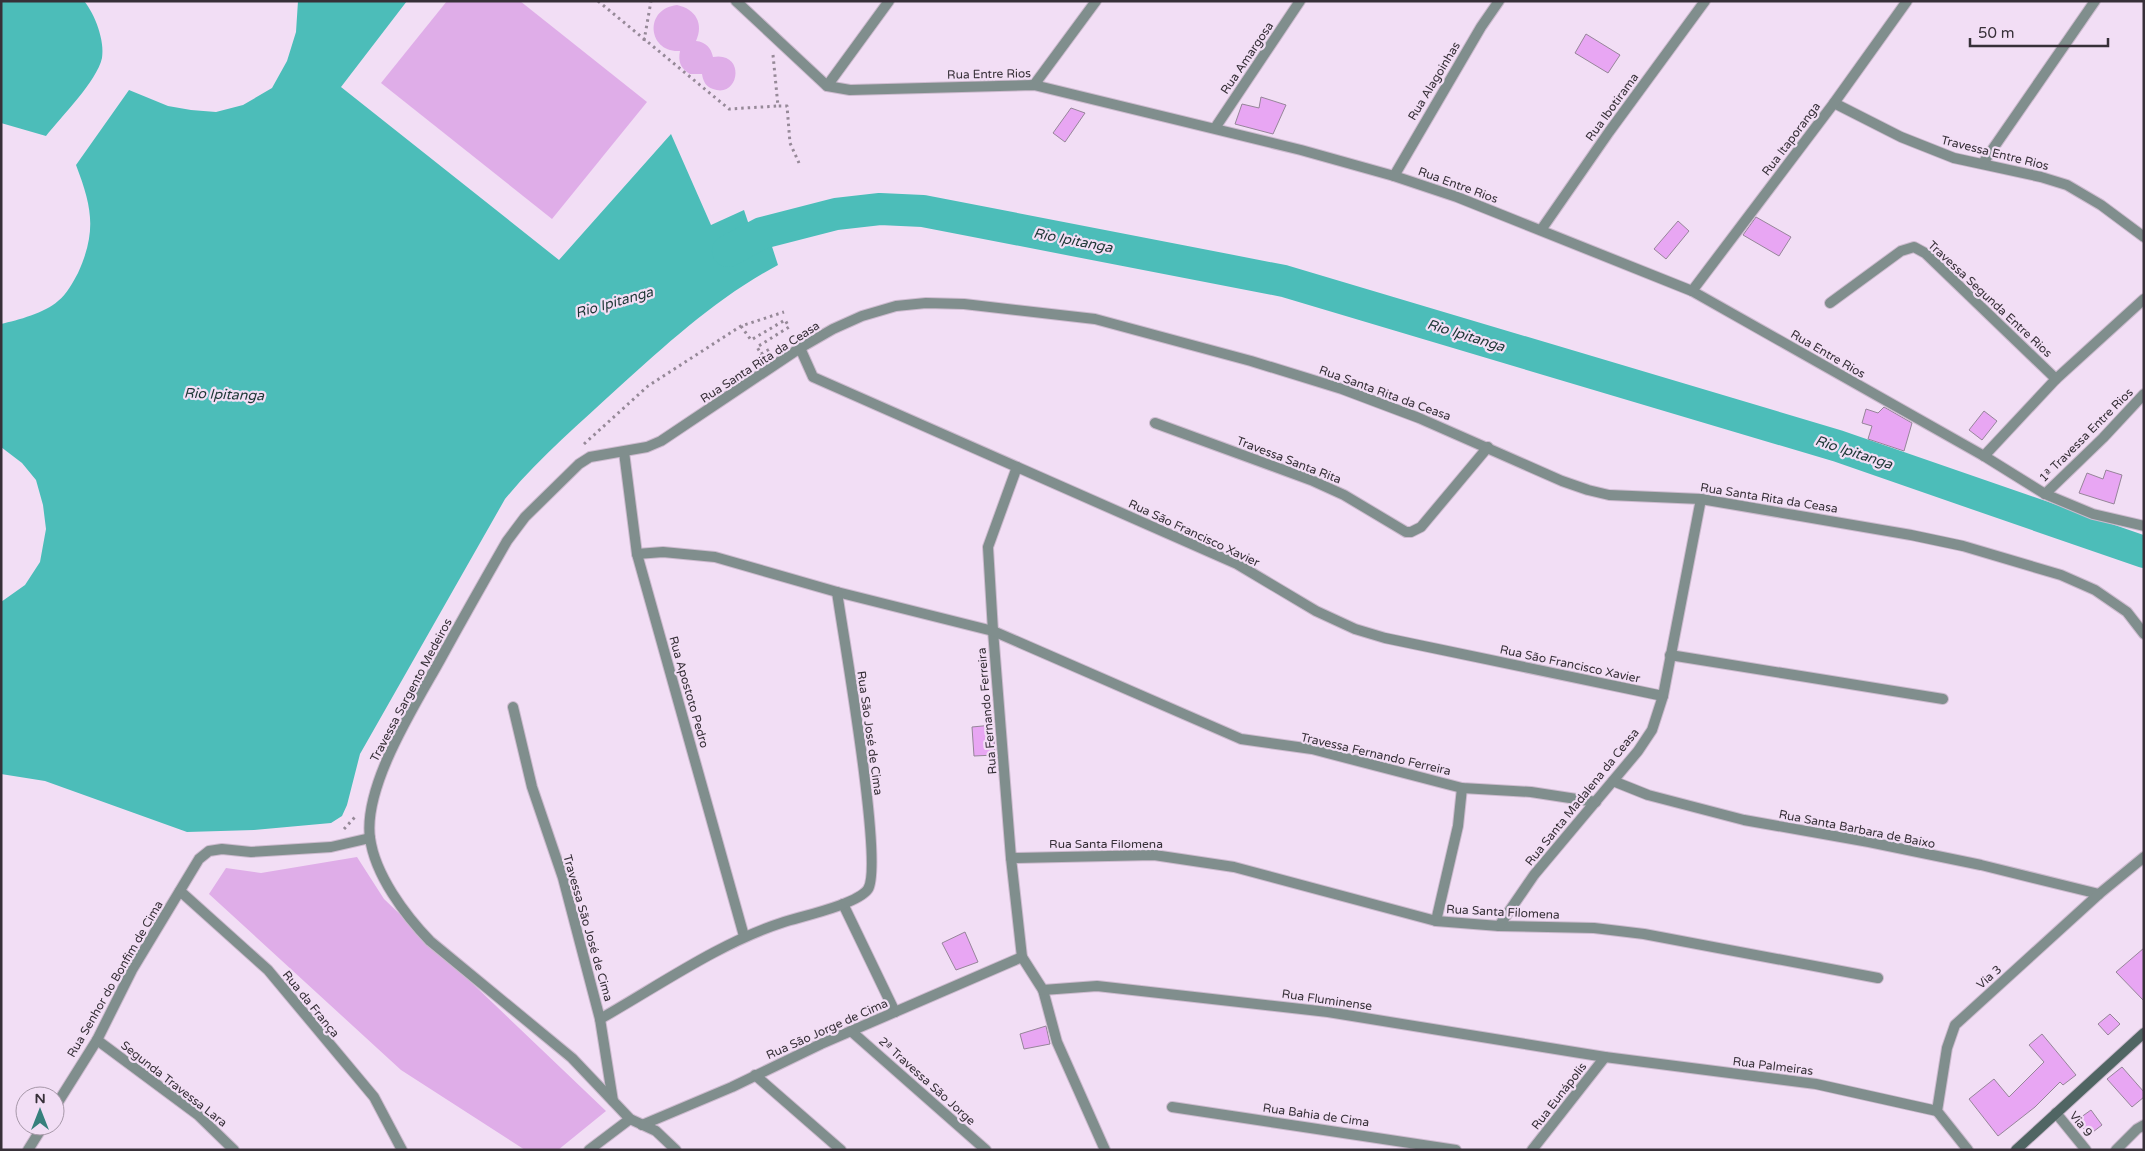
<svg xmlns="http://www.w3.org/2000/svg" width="2145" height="1151" font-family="'Varela Round',sans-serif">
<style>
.green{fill:#dfade8}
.water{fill:#4cbdb9}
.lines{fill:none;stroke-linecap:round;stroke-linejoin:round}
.river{stroke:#4cbdb9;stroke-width:32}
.building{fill:#e8a6f3;stroke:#968599}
.lane-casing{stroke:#cdbbcf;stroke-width:12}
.street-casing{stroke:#cdbbcf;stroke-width:12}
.secondary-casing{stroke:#cdbbcf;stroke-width:12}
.path{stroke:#968998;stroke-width:3;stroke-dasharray:2.5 4;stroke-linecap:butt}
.lane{stroke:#808e8d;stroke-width:10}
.street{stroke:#808e8d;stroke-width:10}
.secondary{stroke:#506563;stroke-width:10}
.labels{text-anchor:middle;stroke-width:4.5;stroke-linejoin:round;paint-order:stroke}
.street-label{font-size:12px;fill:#373038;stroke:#f2def5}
.water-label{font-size:14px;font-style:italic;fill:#1c3634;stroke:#f2def5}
</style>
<rect width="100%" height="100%" fill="#f2def5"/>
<!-- green -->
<g class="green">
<polygon points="447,1 520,1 647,102 552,219 381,83"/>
<path d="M677,5c19,4 27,19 19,36 10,1 15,7 17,16 33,-6 27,42 0,32 -7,-2 -10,-8 -11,-15h-12c-10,-6 -12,-13 -10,-23 -32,2 -37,-42 -3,-46z"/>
<polygon points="357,857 384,899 606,1111 558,1150 525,1150 401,1070 209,894 226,868 261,873"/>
</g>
<!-- water -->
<g class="water">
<path d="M1,1h83c11,13 21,40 18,57 -5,23 -41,59 -56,78l-45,-13z"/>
<path d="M298,1h109l-66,86 218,173 112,-126 40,91 33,-15 5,15 14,-6 15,46c-60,32 -109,77 -159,122 -39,36 -80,71 -114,112l-145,255 -13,51 -5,11 -11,7 -77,7 -67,2 -142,-51 -44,-7v-172l24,-17 15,-23 6,-33 -3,-24 -7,-25 -14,-17 -21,-16v-123c17,-4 44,-11 57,-23 9,-7 15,-19 20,-28 19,-42 14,-66 -2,-108l53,-75 39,16 23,4 25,2 27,-7 29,-17 15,-27 9,-29z"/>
</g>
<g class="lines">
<!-- river -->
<polyline class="river" points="728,251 762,233 836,214 880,209 923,211 1284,281 1838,446 2144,552"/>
</g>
<!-- building -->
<g class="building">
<polygon points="1586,34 1620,55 1608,73 1575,53"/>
<polygon points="1261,97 1286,105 1273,134 1235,124 1242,104 1259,108"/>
<polygon points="1071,108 1085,113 1065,142 1053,133"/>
<polygon points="1756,217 1791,237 1779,256 1743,235"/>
<polygon points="1678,221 1689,231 1666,259 1654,249"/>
<polygon points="1884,407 1912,423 1904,451 1868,439 1872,426 1862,423 1866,409 1878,413"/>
<polygon points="1984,411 1997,421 1982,440 1969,430"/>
<polygon points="2106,470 2122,475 2114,504 2079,493 2087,473 2103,479"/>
<polygon points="993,725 995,755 974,756 972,727"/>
<polygon points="965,932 978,962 956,970 942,943"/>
<polygon points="2144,948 2144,1001 2116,972"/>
<polygon points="2110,1014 2120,1024 2108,1035 2098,1024"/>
<polygon points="1046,1026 1050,1044 1024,1049 1020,1034"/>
<polygon points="2042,1034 2076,1075 2063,1085 2060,1082 2035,1107 1998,1136 1969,1099 1994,1079 2009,1097 2044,1062 2029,1045"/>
<polygon points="2122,1067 2144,1092 2144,1097 2132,1107 2107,1079"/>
<polygon points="2091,1110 2102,1125 2089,1135 2077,1120"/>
</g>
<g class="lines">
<defs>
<polyline id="lane" points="1670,655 1943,699"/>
<g id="street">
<polyline points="736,1 827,86 850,90 1034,85 1301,150 1394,176 1457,197 1692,291 1984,456 2045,494 2093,514 2144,526"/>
<polyline points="1034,85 1096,1"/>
<polyline points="827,86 889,1"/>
<polyline points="1834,103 1901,137 1954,158 2041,177 2067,185 2101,205 2144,237"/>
<polyline points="1215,128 1300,1"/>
<polyline points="1983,163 2095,1"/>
<polyline points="1394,176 1481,27 1499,1"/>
<polyline points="1541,230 1609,132 1705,1"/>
<polyline points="1692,291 1834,103 1907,1"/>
<polyline points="1830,303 1901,251 1914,247 1925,253 2056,379"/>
<polyline points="800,348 813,377 1237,564 1316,611 1355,629 1385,638 1663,696"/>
<polyline points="1155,423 1311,480 1344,495 1406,532 1411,532 1421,527 1488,447"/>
<polyline points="624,452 637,554 744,936"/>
<polyline points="1984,456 2056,379 2144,299"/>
<polyline points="1017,467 988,547 993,631 1011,858 1022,957 1043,990 1057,1042 1105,1150"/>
<polyline points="2045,494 2103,438 2144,394"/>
<polyline points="637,554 663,552 715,557 837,592 993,631 1241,739 1312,749 1462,788 1531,792 1596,802"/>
<polyline points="513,707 532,787 563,878 600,1019 613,1101"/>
<polyline points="1613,781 1648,795 1744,820 1869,842 1981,865 2099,894"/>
<polyline points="1011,858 1154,855 1234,867 1436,921 1499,926 1594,928 1644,934 1878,978"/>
<polyline points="180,891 268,970 374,1097 402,1150"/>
<polyline points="843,904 895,1012"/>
<polyline points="1436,921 1458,826 1462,788"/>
<polyline points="1499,926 1534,875 1638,751 1652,730 1663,696 1701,499"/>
<polyline points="1043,990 1097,986 1328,1012 1605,1057 1816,1084 1937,1111"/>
<path d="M600,1019c60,-34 119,-76 184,-97 19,-6 74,-18 84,-33 16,-25 -25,-254 -31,-297"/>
<polyline points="851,1031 986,1150"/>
<polyline points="97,1040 198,1115 234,1150"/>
<polyline points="755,1075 841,1150"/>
<polyline points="55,1107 97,1040 132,970 199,859 209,851 222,849 251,852 331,847 370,838"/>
<polyline points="1172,1107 1456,1150"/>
<polyline points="2056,1113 2086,1150"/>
<polyline points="642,1125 732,1087 821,1044 1022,957"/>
<polyline points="28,1150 43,1126"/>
<polyline points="589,1150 630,1119"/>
<path d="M676,1150l-20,-19 -26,-12 -58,-61 -142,-117c-25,-26 -55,-66 -60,-103 -7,-52 45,-133 70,-178 22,-40 44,-79 67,-119l18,-24 54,-53 11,-7 57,-10 14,-6 139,-93 33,-19 29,-13 34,-10 30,-3 38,1 131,15 156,42 91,28 77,29 143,63 26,9 21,5 92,4 210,36 52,11 98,29 34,15 32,22 17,22"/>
<polyline points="1532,1150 1605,1057"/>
<polyline points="1968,1150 1937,1111 1947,1048 1955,1025 2099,894 2144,857"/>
<polyline points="2116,1150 2137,1129 2144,1125"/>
</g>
<polyline id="secondary" points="2016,1150 2144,1033"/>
</defs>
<!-- lane casing -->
<use href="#lane" class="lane-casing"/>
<!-- street casing -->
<use href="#street" class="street-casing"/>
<!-- secondary casing -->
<use href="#secondary" class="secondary-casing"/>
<!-- path -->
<g class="path">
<polyline points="598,1 729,109 778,106"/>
<polyline points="644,41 651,1"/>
<polyline points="773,55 778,106 787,106 790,143 799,163"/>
<polyline points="741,326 751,340 785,320 789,327 757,347 761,354 770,349"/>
<polyline points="584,444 648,386 741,326 784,312"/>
<polyline points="344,829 355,817"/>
</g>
<!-- lane -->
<use href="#lane" class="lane"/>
<!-- street -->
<use href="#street" class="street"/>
<!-- secondary -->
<use href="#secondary" class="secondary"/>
</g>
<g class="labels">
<!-- street labels -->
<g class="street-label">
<text transform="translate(1247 58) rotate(-56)" y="4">Rua Amargosa</text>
<text transform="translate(989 74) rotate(-1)" y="4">Rua Entre Rios</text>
<text transform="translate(1434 81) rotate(-59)" y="4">Rua Alagoinhas</text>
<text transform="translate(1612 107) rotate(-54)" y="4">Rua Ibotirama</text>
<text transform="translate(1791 139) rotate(-53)" y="4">Rua Itaporanga</text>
<text transform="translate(1995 153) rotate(14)" y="4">Travessa Entre Rios</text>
<text transform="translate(1458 185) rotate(20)" y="4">Rua Entre Rios</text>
<text transform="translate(1990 299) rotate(43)" y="4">Travessa Segunda Entre Rios</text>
<text transform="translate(1828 354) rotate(30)" y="4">Rua Entre Rios</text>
<text transform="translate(760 362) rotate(-33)" y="4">Rua Santa Rita da Ceasa</text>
<text transform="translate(1385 393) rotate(20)" y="4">Rua Santa Rita da Ceasa</text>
<text transform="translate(2086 435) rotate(-45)" y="4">1ª Travessa Entre Rios</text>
<text transform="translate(1289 460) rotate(21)" y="4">Travessa Santa Rita</text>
<text transform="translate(1769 498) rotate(9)" y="4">Rua Santa Rita da Ceasa</text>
<text transform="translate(1194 533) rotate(25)" y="4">Rua São Francisco Xavier</text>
<text transform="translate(1570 664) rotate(12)" y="4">Rua São Francisco Xavier</text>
<text transform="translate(411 690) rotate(-62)" y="4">Travessa Sargento Medeiros</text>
<text transform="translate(689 692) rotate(74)" y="4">Rua Apostoto Pedro</text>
<text transform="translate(987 711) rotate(-95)" y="4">Rua Fernando Ferreira</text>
<text transform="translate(870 733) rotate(82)" y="4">Rua São José de Cima</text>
<text transform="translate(1376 754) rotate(13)" y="4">Travessa Fernando Ferreira</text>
<text transform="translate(1582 797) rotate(-51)" y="4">Rua Santa Madalena da Ceasa</text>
<text transform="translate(1857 829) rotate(11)" y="4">Rua Santa Barbara de Baixo</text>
<text x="1106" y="848">Rua Santa Filomena</text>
<text transform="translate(1503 912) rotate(3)" y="4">Rua Santa Filomena</text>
<text transform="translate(588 928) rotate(74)" y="4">Travessa São José de Cima</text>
<text transform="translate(1989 977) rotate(-42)" y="4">Via 3</text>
<text transform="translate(115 979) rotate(-60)" y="4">Rua Senhor do Bonfim de Cima</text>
<text transform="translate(1327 1000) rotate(8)" y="4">Rua Fluminense</text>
<text transform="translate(311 1004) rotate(51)" y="4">Rua da França</text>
<text transform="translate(827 1029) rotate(-24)" y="4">Rua São Jorge de Cima</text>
<text transform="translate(1773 1066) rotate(7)" y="4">Rua Palmeiras</text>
<text transform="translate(927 1081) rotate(42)" y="4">2ª Travessa São Jorge</text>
<text transform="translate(174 1084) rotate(38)" y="4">Segunda Travessa Lara</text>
<text transform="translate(1559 1096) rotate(-52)" y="4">Rua Eunápolis</text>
<text transform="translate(1316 1115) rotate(8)" y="4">Rua Bahia de Cima</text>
<text transform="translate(2081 1124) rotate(51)" y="4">Via 9</text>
</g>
<!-- water labels -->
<g class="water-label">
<text transform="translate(1073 240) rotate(11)" y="5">Rio Ipitanga</text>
<text transform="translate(614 302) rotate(-16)" y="5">Rio Ipitanga</text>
<text transform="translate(1466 335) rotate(17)" y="5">Rio Ipitanga</text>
<text transform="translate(224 394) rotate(2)" y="5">Rio Ipitanga</text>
<text transform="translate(1854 452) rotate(18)" y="5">Rio Ipitanga</text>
</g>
</g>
<!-- border -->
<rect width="2145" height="1151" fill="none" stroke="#373038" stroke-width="5"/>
<!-- north arrow -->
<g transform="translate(40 1111)"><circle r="24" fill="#f2def5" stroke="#a798a9"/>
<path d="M0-4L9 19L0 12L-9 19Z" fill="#37807c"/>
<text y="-8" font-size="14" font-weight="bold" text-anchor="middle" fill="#373038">N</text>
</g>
<!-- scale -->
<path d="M1970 38v8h138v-8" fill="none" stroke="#373038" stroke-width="2.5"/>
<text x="1978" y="38" font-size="15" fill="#373038" stroke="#f2def5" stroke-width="4" paint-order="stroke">50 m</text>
</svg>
